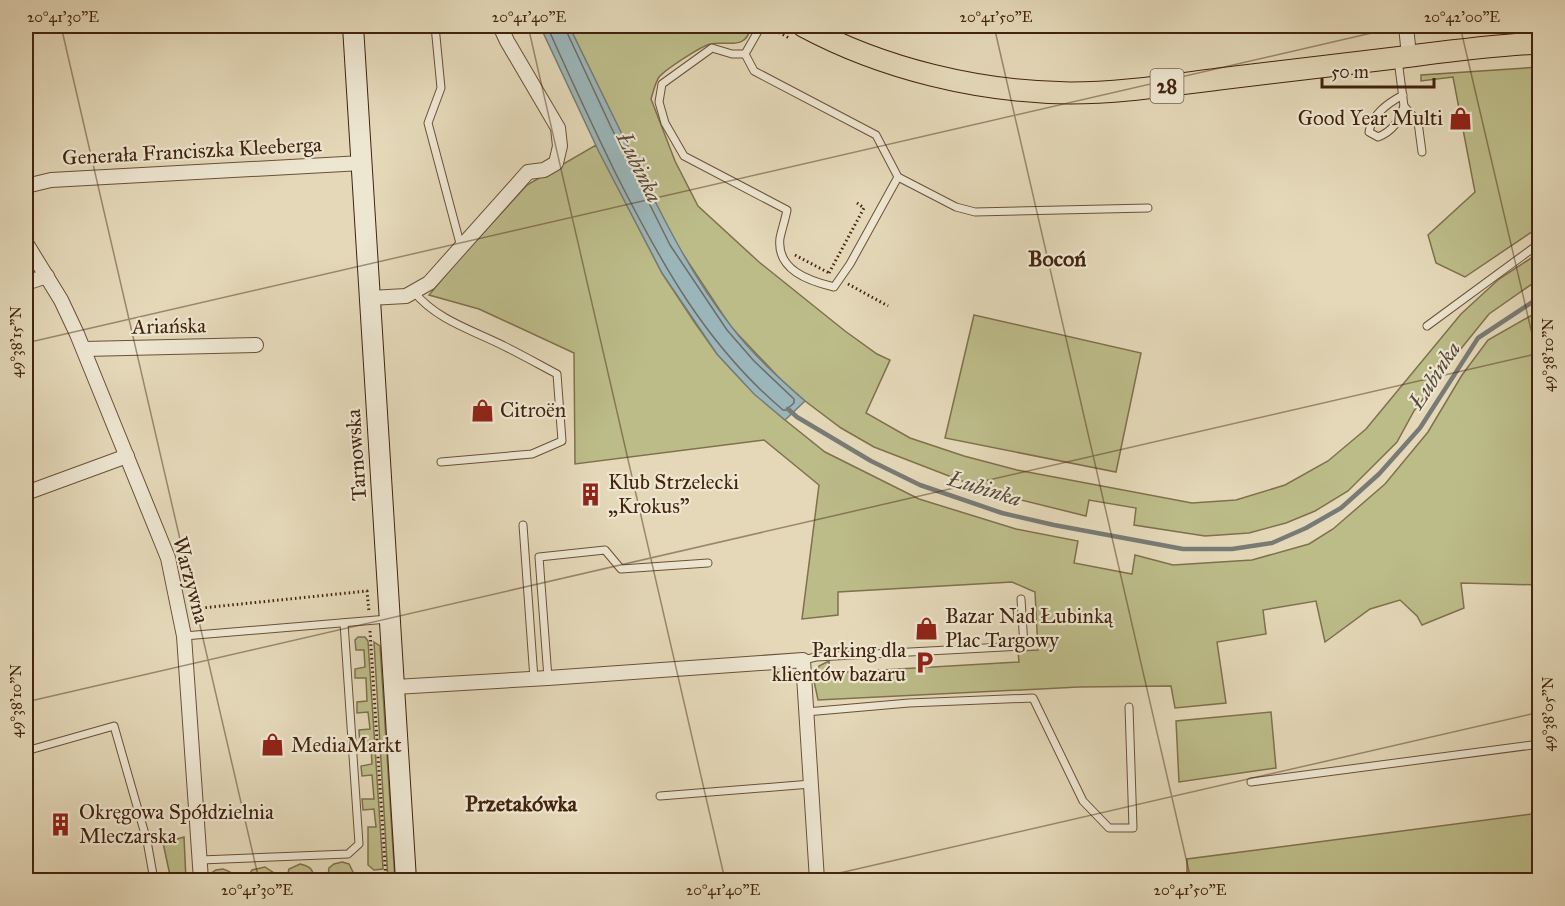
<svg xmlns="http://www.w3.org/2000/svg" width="1565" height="906" font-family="'IM FELL Great Primer',serif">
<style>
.green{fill:#bcbc89;stroke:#80704c;stroke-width:1.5}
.water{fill:#9bb6ba;stroke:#787b75;stroke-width:1.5}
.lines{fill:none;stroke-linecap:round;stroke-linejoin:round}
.shore{stroke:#6f6c64;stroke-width:1.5}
.stream{stroke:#787b75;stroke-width:4.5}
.lane-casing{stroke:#6b5038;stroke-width:9}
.street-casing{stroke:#6b5038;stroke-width:16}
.secondary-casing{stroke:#43230e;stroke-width:22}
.primary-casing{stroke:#43230e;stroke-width:23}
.path{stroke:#43230e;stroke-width:3;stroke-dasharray:1.5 3;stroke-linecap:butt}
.lane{stroke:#ede6d1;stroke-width:7}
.street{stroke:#ede6d1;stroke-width:14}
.secondary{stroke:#ede6d1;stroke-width:20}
.primary{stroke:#e4d8b8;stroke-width:21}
.ticks{fill:none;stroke:#43230e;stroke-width:1.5;stroke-opacity:0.45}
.labels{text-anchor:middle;stroke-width:4.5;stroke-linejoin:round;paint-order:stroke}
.shield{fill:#ede6d1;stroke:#765e48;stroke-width:1.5}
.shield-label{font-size:20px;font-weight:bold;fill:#43230e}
.poi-label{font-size:21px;fill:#43230e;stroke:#ede6d1;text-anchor:start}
.street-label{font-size:21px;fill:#43230e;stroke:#ede6d1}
.water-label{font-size:22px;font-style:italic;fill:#594839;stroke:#ede6d1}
.neighbourhood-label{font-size:22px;font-weight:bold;fill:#43230e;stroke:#ede6d1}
.neatline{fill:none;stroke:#43230e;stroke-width:2}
.ticks-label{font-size:15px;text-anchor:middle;fill:#43230e}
</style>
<rect width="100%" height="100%" fill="#e4d8b8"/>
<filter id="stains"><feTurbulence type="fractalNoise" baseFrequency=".00333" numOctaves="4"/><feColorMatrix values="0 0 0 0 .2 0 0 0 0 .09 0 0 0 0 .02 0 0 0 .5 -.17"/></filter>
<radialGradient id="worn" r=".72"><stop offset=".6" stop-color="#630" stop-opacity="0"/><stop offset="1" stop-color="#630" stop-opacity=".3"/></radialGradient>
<!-- green -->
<g class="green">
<path d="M569,26h182c-5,26 -24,14 -41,18 -10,3 -44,25 -51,33 -4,6 -6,16 -8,22l24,62 23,45 61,56 86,69 32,23 13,6 -24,53 44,25 54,18 53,14 175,33 44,-3 49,-15 43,-24 38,-32 95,-115 38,-35 40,-26v26l-50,35 -38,47 -37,50 -17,31 -49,49 -33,20 -29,12 -37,10 -44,3 -71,-11 2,-17 -47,-8 -3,16 -93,-23 -119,-46 -33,-19 -36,-27 -19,-16 -55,-58 -56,-85 -47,-94z"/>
<polygon points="1539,67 1539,227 1465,277 1436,263 1428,235 1475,192 1453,77 1421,81 1421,75"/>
<polygon points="596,145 662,273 695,323 717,354 743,382 785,420 825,452 919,499 1016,529 1078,541 1074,563 1132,574 1135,555 1173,565 1252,560 1309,544 1333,529 1385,484 1428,432 1462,375 1488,340 1539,311 1539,585 1461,583 1464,608 1422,625 1417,616 1400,600 1370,609 1325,642 1316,601 1263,610 1266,634 1217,642 1226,703 1175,708 1171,686 1079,687 818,700 814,681 819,666 829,661 830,673 1019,662 1018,651 1038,650 1035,592 1012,582 838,592 838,615 802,619 819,485 764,440 575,464 574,353 479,309 429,295 460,258 527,185"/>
<polygon points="974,315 1141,353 1116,472 945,438"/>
<polygon points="358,637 365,637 368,641 383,869 374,870 368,865 368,827 376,827 374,809 363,810 362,799 374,799 372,775 362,776 361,766 372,764 371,747 360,748 359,730 370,729 368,712 357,713 357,702 367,701 366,678 355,678 355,669 365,667 364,650 356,650 355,640"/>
<polygon points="374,642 380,646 395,880 388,880"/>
<polygon points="1271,712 1276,768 1179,782 1176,721"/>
<polygon points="1539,813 1539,880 1187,880 1187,859"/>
<polygon points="184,837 186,880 171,880 163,843"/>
<polygon points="342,862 349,864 353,872 351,877 343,880 328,877 329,868 334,864"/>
<path d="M300,864c10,2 15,6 12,16l-22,-1 -2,-6 1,-4z"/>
<polygon points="265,867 274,873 274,880 249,880 249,875 252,870"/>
<path d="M223,869c6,2 11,4 11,11h-25l1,-6 6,-4z"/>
</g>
<!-- water -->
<path class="water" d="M540,26h29c24,49 48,98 72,147 26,53 53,106 90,153 21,28 48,52 74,75l-20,19 -31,-26 -37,-40 -55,-81 -63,-121z"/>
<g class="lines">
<!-- shore -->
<path class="shore" d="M547,26c22,49 45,99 69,148 45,89 90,171 167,236h3l8,-7v-4l-40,-38 -27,-31 -57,-85 -59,-118 -47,-101"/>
<!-- stream -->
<polyline class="stream" points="788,409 797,417 871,461 920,485 1002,513 1054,525 1183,549 1232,549 1272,543 1306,528 1341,508 1379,474 1420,428 1478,338 1540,297"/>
<defs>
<g id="lane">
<polyline points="435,26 441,88 428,123 461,247"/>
<polyline points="761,26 745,54 754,71 876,135 898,177 956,207 975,212 1148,208"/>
<path d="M745,54h-13l-20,-6 -50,36 -3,18 6,21 19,33 103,54c-2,10 -5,19 -7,28 -4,32 29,43 54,49l16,-23 48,-87"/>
<polyline points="1398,60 1404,106 1418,122 1422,152"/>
<path d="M1403,95c-15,8 -31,19 -34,37l9,5c15,-6 21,-16 26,-31"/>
<path d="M414,292c23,28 58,38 90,54 18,9 36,19 53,28l5,67 -30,13 -91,8"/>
<polyline points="1427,326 1540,243"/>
<polyline points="523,525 534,679"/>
<polyline points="184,636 388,619"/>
<polyline points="803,660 816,657 1024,646 1021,599"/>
<polyline points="548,678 539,557 605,550 621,569 708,563"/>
<polyline points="806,712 909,703 1033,698 1083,801 1109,828 1133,828 1129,707"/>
<polyline points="26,751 114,726 147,841 154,880"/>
<polyline points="1251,782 1540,744"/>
<polyline points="660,796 811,784"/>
<polyline points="201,860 348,854 359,844 344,623"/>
</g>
<g id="street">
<polyline points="1406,26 1409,56"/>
<polyline points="26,186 51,180 362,163"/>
<polyline points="26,243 61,300 77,334 168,558 184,636 201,880"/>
<polyline points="26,283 47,276"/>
<polyline points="370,298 406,296 429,283 528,172 544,170 556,163 560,146 558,128 507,41 500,26"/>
<polyline points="84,349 256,345"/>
<polyline points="26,493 127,456"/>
<polyline points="395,687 548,678 803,660 817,880"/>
</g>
<polyline id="secondary" points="353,26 406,880"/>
<path id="primary" d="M803,26c80,43 176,66 267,67 50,0 100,-8 149,-14 59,-7 117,-14 176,-21 48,-6 96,-13 145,-15"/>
</defs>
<!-- lane casing -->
<use href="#lane" class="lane-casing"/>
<!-- street casing -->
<use href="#street" class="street-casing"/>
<!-- secondary casing -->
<use href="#secondary" class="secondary-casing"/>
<!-- primary casing -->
<use href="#primary" class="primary-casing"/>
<!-- path -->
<g class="path">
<polyline points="771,28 789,38"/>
<polyline points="795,255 829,273"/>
<polyline points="829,273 864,208 857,203"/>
<polyline points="848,284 888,306"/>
<polyline points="192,609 367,591 369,612"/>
<polyline points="370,631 386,880"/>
</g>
<!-- lane -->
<use href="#lane" class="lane"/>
<!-- street -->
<use href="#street" class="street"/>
<!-- secondary -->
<use href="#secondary" class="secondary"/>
<!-- primary -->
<use href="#primary" class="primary"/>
</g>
<!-- ticks -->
<path class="ticks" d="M61,26l198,854M528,26l197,854M994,26l197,854M1460,26l80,342M26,343l1376,-317M26,702l1514,-349M809,880l731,-168"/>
<!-- icons -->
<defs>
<symbol id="shop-bare" viewBox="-9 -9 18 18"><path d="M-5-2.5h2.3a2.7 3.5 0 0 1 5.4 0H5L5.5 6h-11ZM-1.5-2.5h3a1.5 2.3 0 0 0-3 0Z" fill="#8f2418" stroke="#ede6d1" stroke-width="2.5" paint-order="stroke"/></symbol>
<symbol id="building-bare" viewBox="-9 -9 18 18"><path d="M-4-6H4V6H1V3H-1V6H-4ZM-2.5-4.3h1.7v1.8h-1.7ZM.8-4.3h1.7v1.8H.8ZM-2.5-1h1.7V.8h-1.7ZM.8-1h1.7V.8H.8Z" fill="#8f2418" stroke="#ede6d1" stroke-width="2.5" paint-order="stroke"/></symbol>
<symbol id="parking-bare" viewBox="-9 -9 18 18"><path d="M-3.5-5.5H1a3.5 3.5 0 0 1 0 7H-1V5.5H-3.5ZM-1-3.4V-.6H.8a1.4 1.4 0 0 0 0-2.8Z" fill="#8f2418" stroke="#ede6d1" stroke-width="2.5" paint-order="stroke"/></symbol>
</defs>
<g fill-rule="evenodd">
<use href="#shop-bare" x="1444" y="102" width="33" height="33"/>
<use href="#shop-bare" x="466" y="394" width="33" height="33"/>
<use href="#building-bare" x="574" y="478" width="33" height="33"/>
<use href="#shop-bare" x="910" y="612" width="33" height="33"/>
<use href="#parking-bare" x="908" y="646" width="33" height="33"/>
<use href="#shop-bare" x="256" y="728" width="33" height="33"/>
<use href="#building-bare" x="44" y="808" width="33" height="33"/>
</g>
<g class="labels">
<!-- shield labels -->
<rect class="shield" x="1150.5" y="69" width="33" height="34" rx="4.5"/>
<g class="shield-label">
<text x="1167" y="93">28</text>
</g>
<!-- poi labels -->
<g class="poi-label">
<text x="1443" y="125" text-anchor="end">Good Year Multi</text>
<text x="500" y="417">Citroën</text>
<text x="608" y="489">Klub Strzelecki<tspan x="608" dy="24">„Krokus”</tspan></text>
<text x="945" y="623">Bazar Nad Łubinką<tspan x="945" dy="24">Plac Targowy</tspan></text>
<text x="906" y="657" text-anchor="end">Parking dla<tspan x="906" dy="24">klientów bazaru</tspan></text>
<text x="291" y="752">MediaMarkt</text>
<text x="79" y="819">Okręgowa Spółdzielnia<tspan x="79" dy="24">Mleczarska</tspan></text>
</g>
<!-- street labels -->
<g class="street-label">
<text transform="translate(192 151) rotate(-3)" y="7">Generała Franciszka Kleeberga</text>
<text transform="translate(169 326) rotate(-1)" y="7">Ariańska</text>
<text transform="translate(356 455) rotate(-94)" y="7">Tarnowska</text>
<text transform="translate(191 580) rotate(75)" y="7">Warzywna</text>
</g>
<!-- water labels -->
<g class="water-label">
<text transform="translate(640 167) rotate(64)" y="8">Łubinka</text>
<text transform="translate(1434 375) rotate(-57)" y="8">Łubinka</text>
<text transform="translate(985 488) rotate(17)" y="8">Łubinka</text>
</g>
<!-- neighbourhood labels -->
<g class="neighbourhood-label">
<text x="1057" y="266">Bocoń</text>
<text x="521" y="811">Przetakówka</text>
</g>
</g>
<!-- margin -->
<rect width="1565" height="906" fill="none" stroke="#e4d8b8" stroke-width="66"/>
<!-- scale -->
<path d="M1322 78v9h112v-9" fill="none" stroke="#43230e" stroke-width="3"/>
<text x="1331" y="78" font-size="18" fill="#43230e" stroke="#ede6d1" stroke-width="4.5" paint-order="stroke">50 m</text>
<rect x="33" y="33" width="1499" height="840" class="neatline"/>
<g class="ticks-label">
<text x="63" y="22">20°41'30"E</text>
<text x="529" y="22">20°41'40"E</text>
<text x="996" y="22">20°41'50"E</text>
<text x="1462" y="22">20°42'00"E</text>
<text transform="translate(16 342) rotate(-90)" y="5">49°38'15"N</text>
<text transform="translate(1548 355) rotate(-90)" y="5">49°38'10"N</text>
<text transform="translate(16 701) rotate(-90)" y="5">49°38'10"N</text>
<text transform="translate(1548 714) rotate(-90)" y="5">49°38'05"N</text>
<text x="257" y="895">20°41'30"E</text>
<text x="723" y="895">20°41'40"E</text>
<text x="1190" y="895">20°41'50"E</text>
</g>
<rect width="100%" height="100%" filter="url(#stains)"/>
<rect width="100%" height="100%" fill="url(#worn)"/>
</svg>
